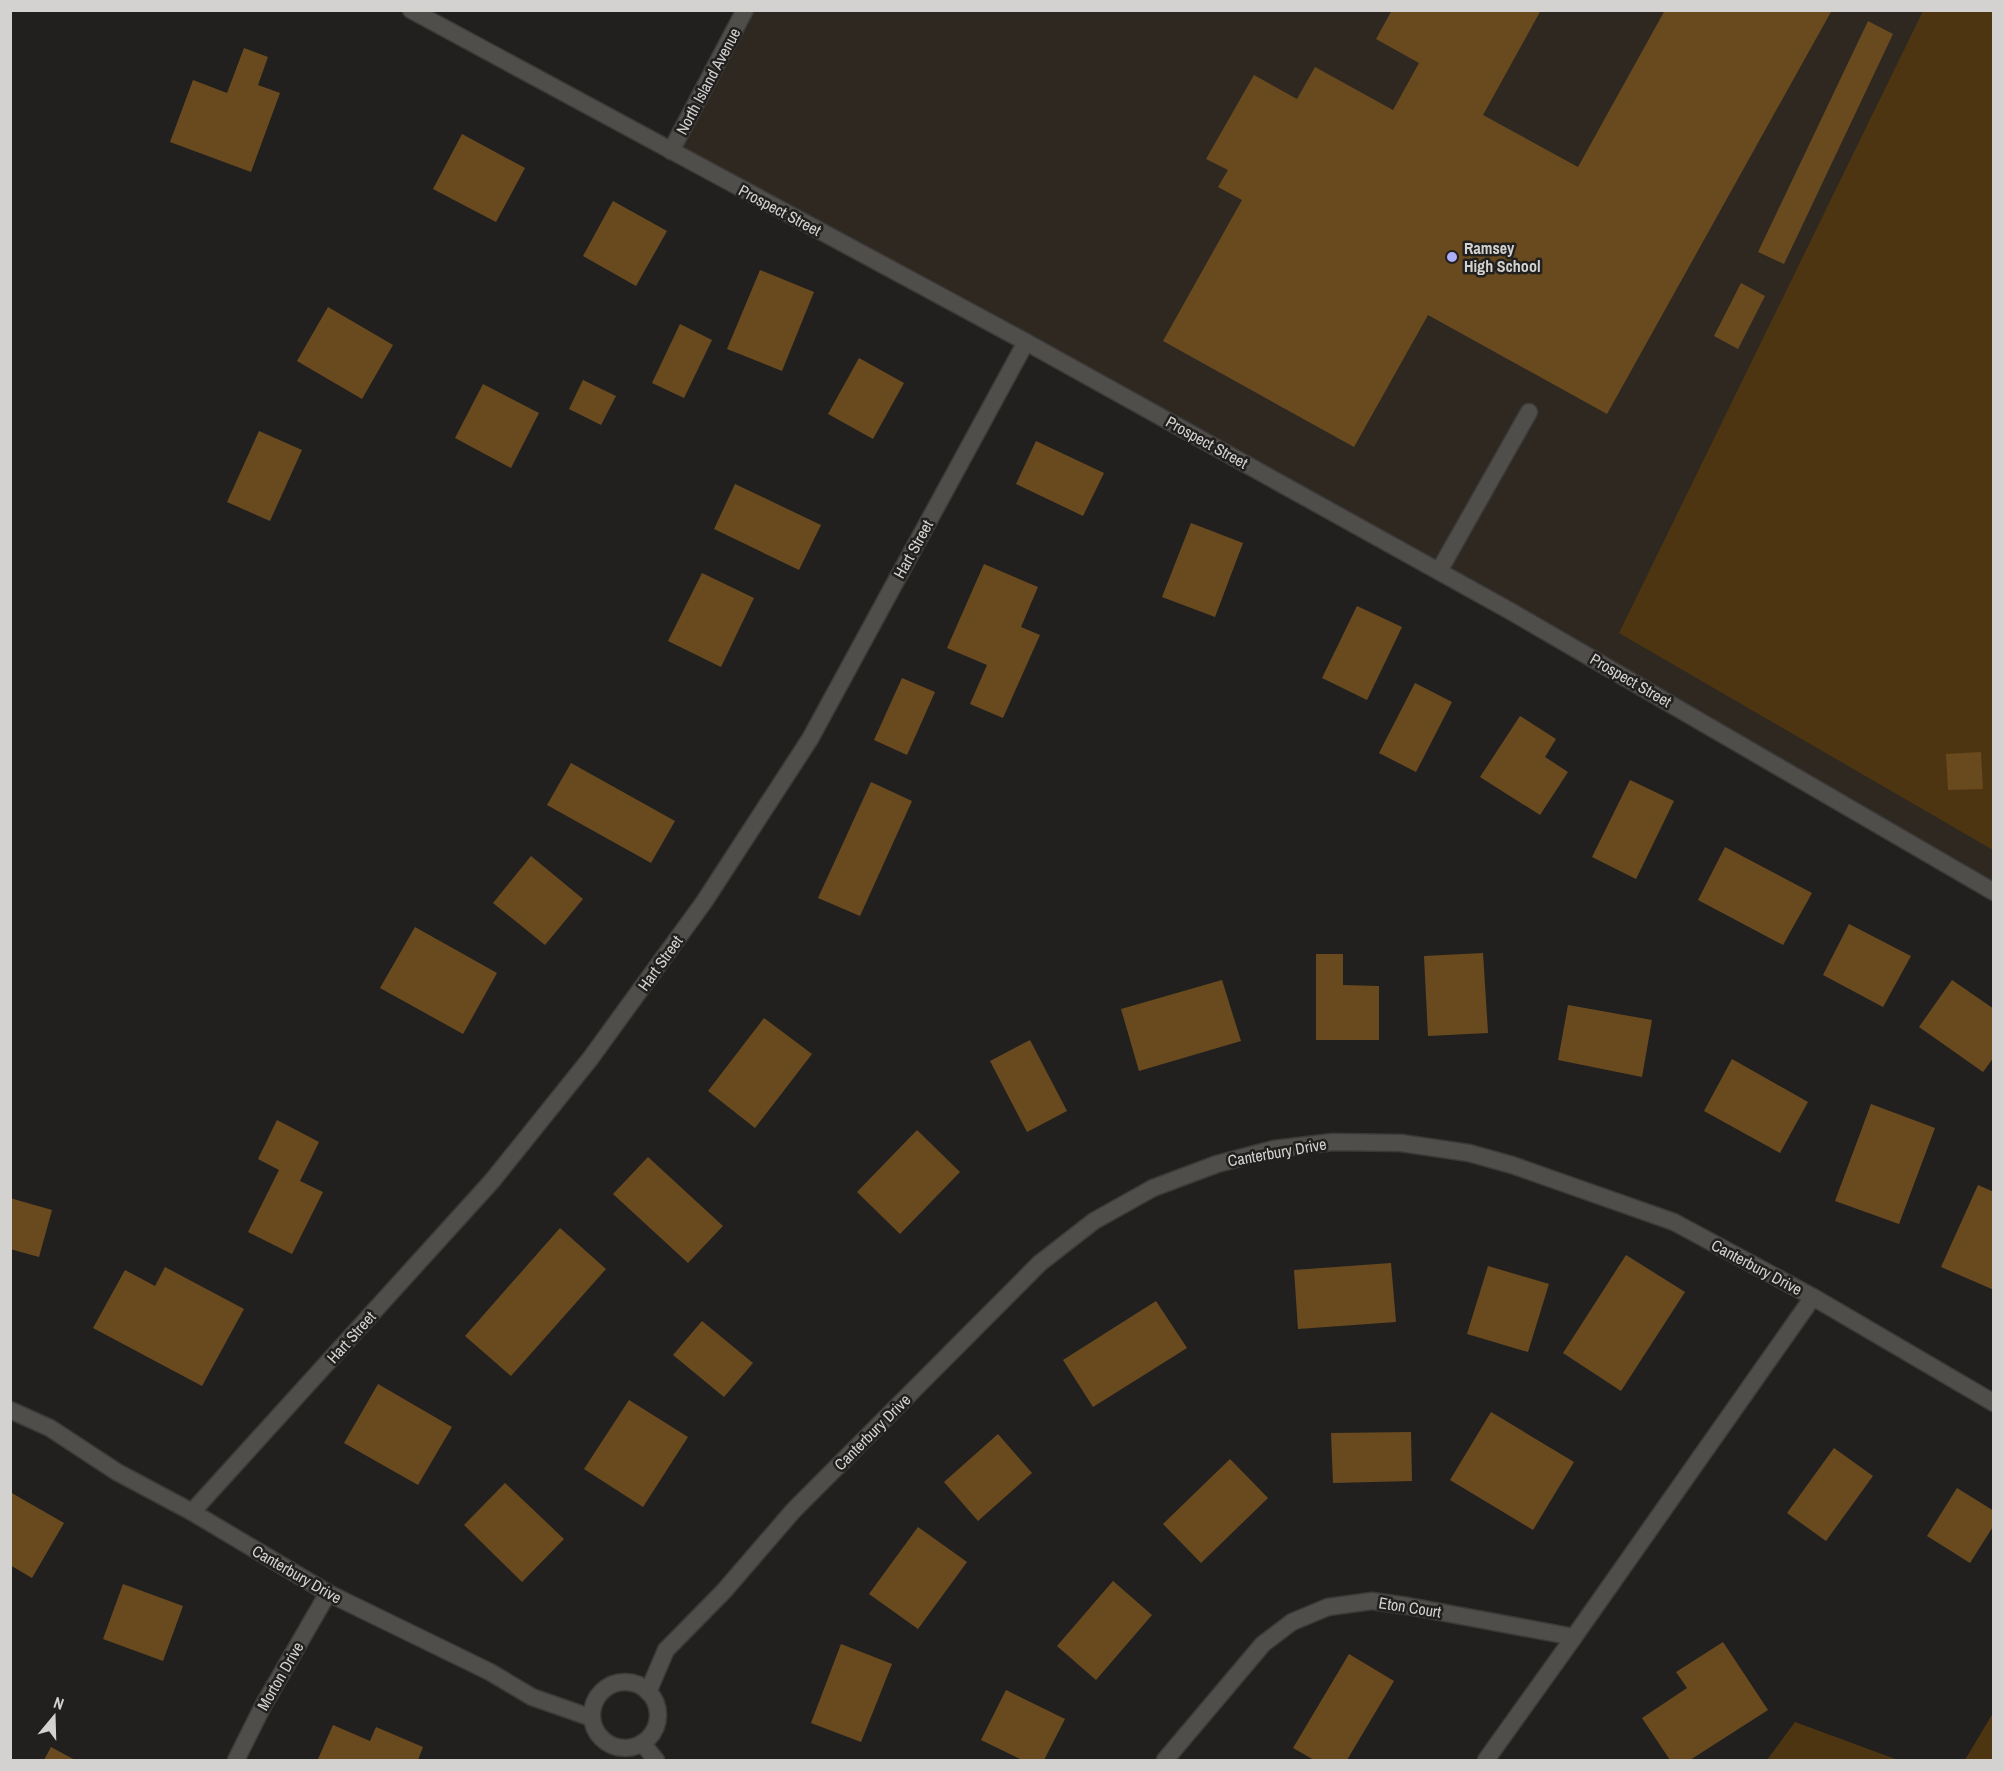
<svg xmlns="http://www.w3.org/2000/svg" width="2004" height="1771" font-family="'Archivo Narrow',sans-serif">
<style>
.built{fill:#2e2821}
.green{fill:#4e3511}
.building{fill:#694a1f}
.lines{fill:none;stroke-linecap:round;stroke-linejoin:round}
.service-casing{stroke:#3b3a38;stroke-width:19}
.minor-casing{stroke:#3b3a38;stroke-width:19}
.service{stroke:#504e4b;stroke-width:16}
.minor{stroke:#504e4b;stroke-width:16}
.poi-dot{fill:#adaffb;stroke:#22201e;stroke-width:2}
.labels{text-anchor:middle;stroke-width:5;stroke-linejoin:round;paint-order:stroke}
.street-label{font-size:16px;fill:#d3d2d0;stroke:#22201e}
.poi-label{font-size:16px;font-weight:bold;fill:#d3d2d0;stroke:#22201e;text-anchor:start}
</style>
<rect width="100%" height="100%" fill="#22201e"/>
<!-- built -->
<polygon class="built" points="745,11 1993,11 1993,892 1512,612 671,151"/>
<!-- green -->
<g class="green">
<polygon points="1923,11 1993,11 1993,850 1619,633"/>
<polygon points="1993,1713 1993,1760 1965,1760"/>
<polygon points="1795,1722 1898,1760 1767,1760"/>
</g>
<!-- building -->
<g class="building">
<polygon points="1392,10 1541,10 1483,115 1578,167 1665,10 1832,10 1607,414 1428,315 1354,447 1163,341 1242,200 1218,187 1228,170 1206,159 1254,75 1297,99 1315,67 1393,110 1419,63 1376,39"/>
<polygon points="1868,21 1893,34 1784,264 1758,252"/>
<polygon points="244,48 268,57 258,85 280,93 251,172 170,142 193,80 227,93"/>
<polygon points="462,134 525,168 496,222 433,189"/>
<polygon points="613,201 667,231 636,286 583,256"/>
<polygon points="760,270 814,292 782,371 727,349"/>
<polygon points="1741,283 1765,296 1738,349 1714,336"/>
<polygon points="328,307 393,345 362,399 297,361"/>
<polygon points="680,324 712,340 684,398 652,383"/>
<polygon points="859,358 904,383 873,439 828,414"/>
<polygon points="583,380 616,396 601,425 569,409"/>
<polygon points="483,384 539,413 511,468 455,438"/>
<polygon points="259,431 302,450 270,521 227,502"/>
<polygon points="1036,441 1104,473 1083,516 1016,484"/>
<polygon points="735,484 821,525 799,570 714,529"/>
<polygon points="1191,523 1243,543 1215,617 1162,597"/>
<polygon points="984,564 1038,587 1021,627 1040,635 1003,718 970,704 987,665 947,648"/>
<polygon points="702,573 754,598 721,667 668,641"/>
<polygon points="1357,606 1402,627 1367,700 1322,678"/>
<polygon points="902,678 935,692 907,755 874,740"/>
<polygon points="1415,683 1452,702 1416,772 1379,753"/>
<polygon points="1520,716 1556,739 1545,757 1568,772 1540,815 1480,777"/>
<polygon points="1981,752 1983,789 1948,790 1946,754"/>
<polygon points="571,763 675,821 651,863 547,805"/>
<polygon points="1630,780 1674,801 1636,879 1592,857"/>
<polygon points="871,782 912,801 860,916 818,898"/>
<polygon points="1725,847 1812,893 1783,945 1698,900"/>
<polygon points="531,856 583,899 545,945 493,903"/>
<polygon points="1849,924 1911,956 1883,1007 1823,975"/>
<polygon points="415,927 497,973 463,1034 380,988"/>
<polygon points="1483,953 1488,1033 1428,1036 1424,956"/>
<polygon points="1316,954 1343,954 1343,985 1379,986 1379,1040 1316,1040"/>
<polygon points="1222,980 1241,1041 1139,1071 1121,1009"/>
<polygon points="1952,980 1994,1009 1994,1057 1983,1072 1919,1027"/>
<polygon points="1568,1005 1652,1020 1642,1077 1558,1060"/>
<polygon points="764,1018 812,1054 755,1128 708,1091"/>
<polygon points="1030,1040 1067,1111 1027,1132 990,1061"/>
<polygon points="1732,1059 1808,1102 1780,1153 1704,1111"/>
<polygon points="1871,1104 1935,1128 1899,1224 1835,1201"/>
<polygon points="277,1120 319,1142 300,1181 323,1192 292,1254 248,1232 279,1170 258,1159"/>
<polygon points="917,1130 960,1172 900,1234 857,1192"/>
<polygon points="648,1157 723,1226 688,1263 613,1194"/>
<polygon points="1978,1185 1994,1192 1994,1290 1941,1267"/>
<polygon points="10,1198 52,1210 39,1257 10,1249"/>
<polygon points="560,1228 606,1269 511,1376 465,1336"/>
<polygon points="1626,1255 1685,1292 1621,1391 1563,1353"/>
<polygon points="1391,1263 1396,1322 1298,1329 1294,1270"/>
<polygon points="1488,1266 1549,1284 1528,1352 1467,1334"/>
<polygon points="165,1267 244,1309 202,1386 93,1328 125,1270 155,1286"/>
<polygon points="1156,1301 1187,1348 1093,1407 1063,1360"/>
<polygon points="702,1321 753,1363 724,1397 673,1355"/>
<polygon points="378,1384 452,1427 418,1485 344,1443"/>
<polygon points="629,1400 688,1437 643,1507 584,1469"/>
<polygon points="1491,1412 1574,1462 1533,1530 1450,1480"/>
<polygon points="1411,1432 1412,1481 1333,1483 1331,1433"/>
<polygon points="998,1434 1032,1473 978,1521 944,1482"/>
<polygon points="1834,1448 1873,1476 1826,1541 1787,1513"/>
<polygon points="1230,1459 1268,1498 1201,1563 1163,1524"/>
<polygon points="505,1483 564,1539 522,1582 464,1525"/>
<polygon points="1957,1488 1994,1511 1994,1525 1970,1563 1927,1536"/>
<polygon points="10,1492 64,1523 32,1578 10,1565"/>
<polygon points="918,1527 967,1562 918,1629 869,1594"/>
<polygon points="1113,1581 1152,1615 1096,1680 1057,1646"/>
<polygon points="123,1584 183,1606 163,1661 103,1639"/>
<polygon points="1723,1642 1768,1710 1690,1760 1670,1760 1642,1718 1687,1688 1676,1672"/>
<polygon points="841,1644 892,1664 861,1742 811,1723"/>
<polygon points="1349,1654 1394,1681 1347,1760 1314,1760 1293,1748"/>
<polygon points="1006,1690 1065,1719 1044,1760 1022,1760 981,1740"/>
<polygon points="333,1725 370,1741 376,1727 423,1747 418,1760 321,1760 318,1759"/>
<polygon points="51,1747 75,1760 44,1760"/>
</g>
<g class="lines">
<defs>
<polyline id="service" points="1439,571 1529,412"/>
<g id="minor">
<polyline points="411,10 1026,342 1512,612 1994,892"/>
<polyline points="671,151 745,10"/>
<polyline points="10,1410 50,1428 117,1472 192,1512 328,1593 490,1672 532,1697 592,1718"/>
<polyline points="192,1512 492,1181 590,1059 704,902 810,739 1026,342"/>
<polyline points="1574,1637 1813,1297"/>
<circle cx="625" cy="1715" r="33"/>
<polyline points="648,1692 666,1650 724,1591 793,1511 1040,1263 1094,1221 1153,1188 1217,1164 1274,1149 1333,1142 1401,1143 1469,1153 1512,1165 1674,1222 1813,1297 1994,1403"/>
<polyline points="642,1743 656,1760"/>
<polyline points="236,1760 264,1704 328,1593"/>
<polyline points="1165,1760 1263,1644 1292,1622 1328,1607 1372,1601 1408,1606 1574,1637 1486,1760"/>
</g>
</defs>
<!-- service casing -->
<use href="#service" class="service-casing"/>
<!-- minor casing -->
<use href="#minor" class="minor-casing"/>
<!-- service -->
<use href="#service" class="service"/>
<!-- minor -->
<use href="#minor" class="minor"/>
</g>
<!-- markers -->
<circle class="poi-dot" cx="1452" cy="257" r="6"/>
<g class="labels">
<!-- street labels -->
<g class="street-label">
<text transform="translate(708 81) rotate(-62)" y="6">North Island Avenue</text>
<text transform="translate(780 210) rotate(28)" y="6">Prospect Street</text>
<text transform="translate(1207 442) rotate(29)" y="6">Prospect Street</text>
<text transform="translate(913 549) rotate(-61)" y="6">Hart Street</text>
<text transform="translate(1631 680) rotate(30)" y="6">Prospect Street</text>
<text transform="translate(660 963) rotate(-54)" y="6">Hart Street</text>
<text transform="translate(1277 1152) rotate(-10)" y="6">Canterbury Drive</text>
<text transform="translate(1757 1267) rotate(28)" y="6">Canterbury Drive</text>
<text transform="translate(351 1337) rotate(-48)" y="6">Hart Street</text>
<text transform="translate(872 1432) rotate(-45)" y="6">Canterbury Drive</text>
<text transform="translate(297 1574) rotate(30)" y="6">Canterbury Drive</text>
<text transform="translate(1410 1607) rotate(9)" y="6">Eton Court</text>
<text transform="translate(280 1676) rotate(-60)" y="6">Morton Drive</text>
</g>
<!-- poi labels -->
<g class="poi-label">
<text x="1464" y="254">Ramsey<tspan x="1464" dy="18">High School</tspan></text>
</g>
</g>
<!-- border -->
<rect width="2004" height="1771" fill="none" stroke="#d3d2d0" stroke-width="24"/>
<!-- north arrow -->
<g transform="translate(54 1717) rotate(19)" stroke="#22201e" stroke-width="4.5" paint-order="stroke">
<path d="M0-4.5L10 22L0 15L-10 22Z" fill="#d3d2d0"/>
<text y="-9" font-size="16" font-weight="bold" text-anchor="middle" fill="#d3d2d0">N</text>
</g>
</svg>
